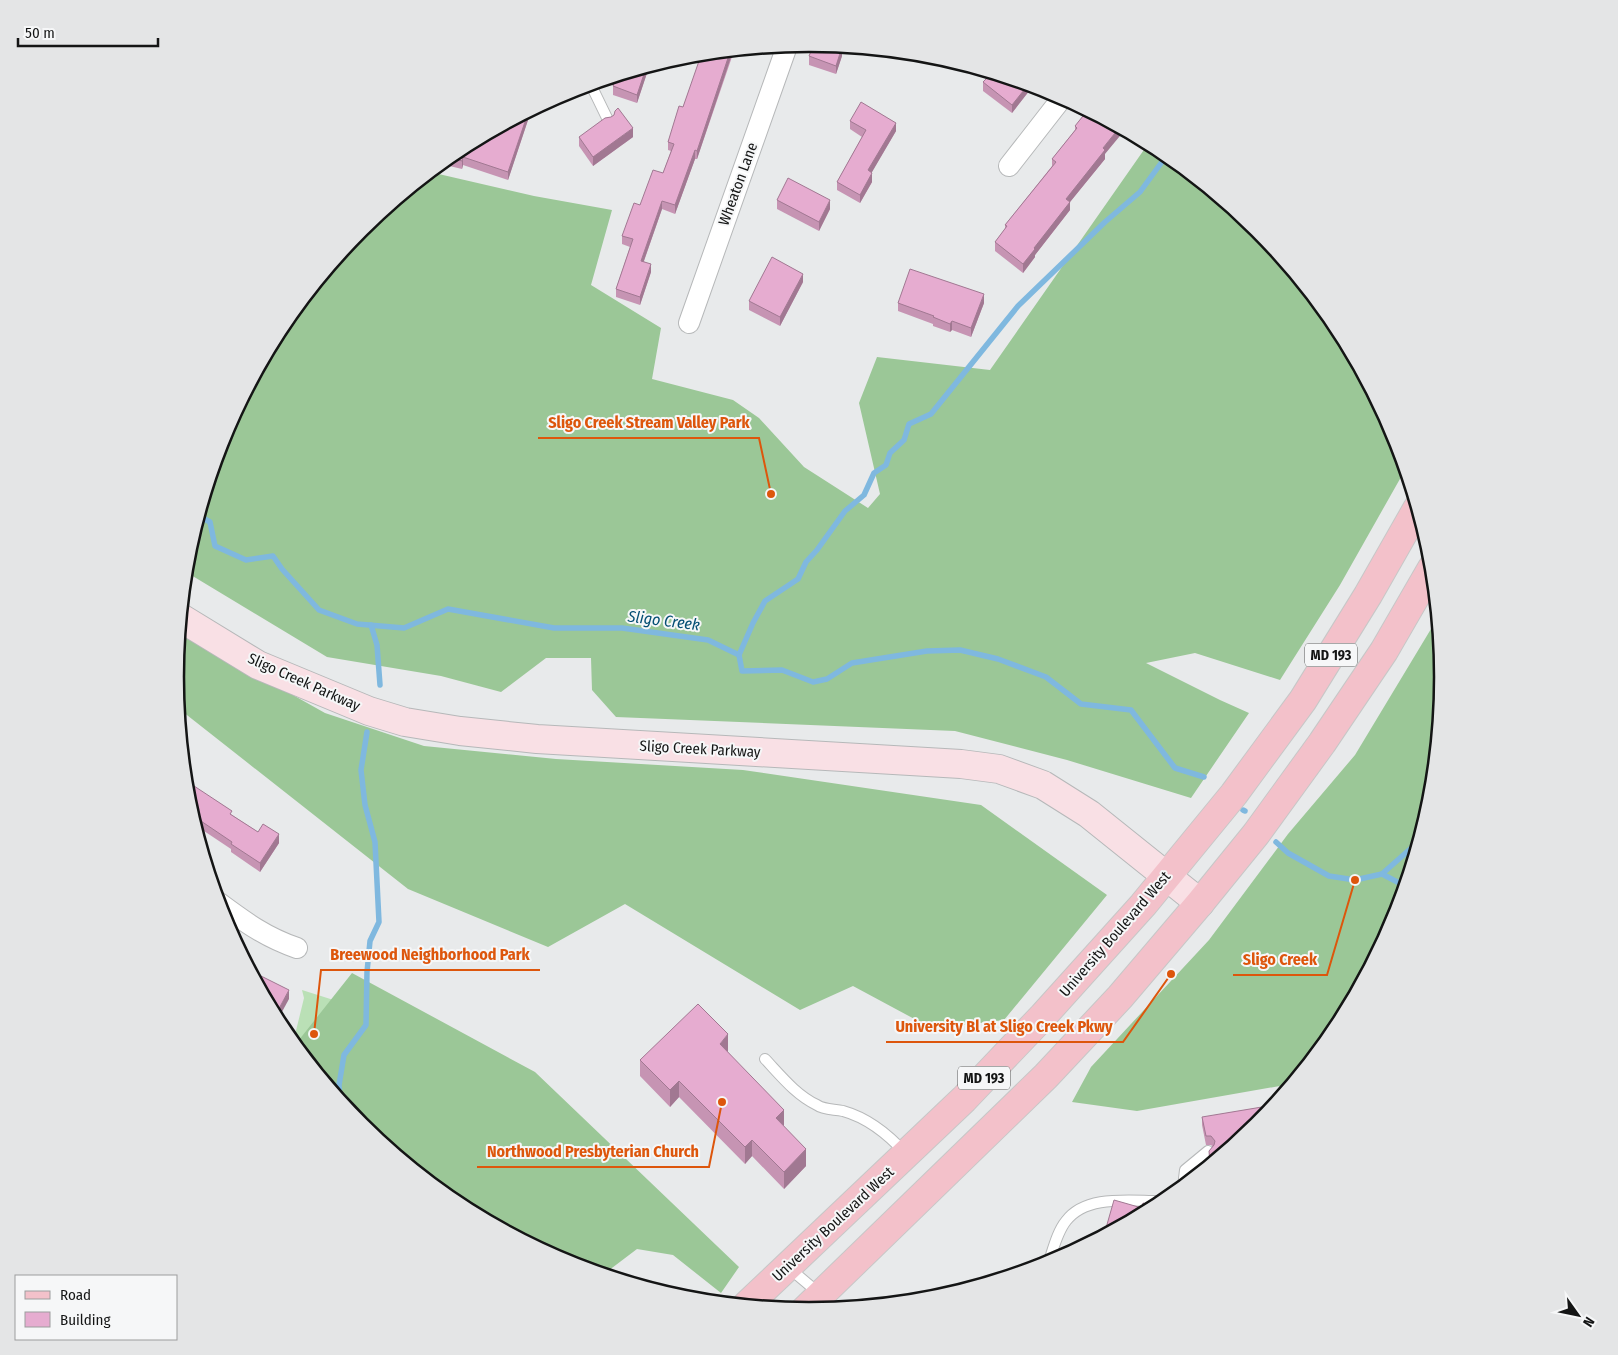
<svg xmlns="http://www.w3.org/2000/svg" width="1618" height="1355" font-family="'Fira Sans Condensed',sans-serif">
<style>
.green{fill:#bae0b6}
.forest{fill:#9bc797}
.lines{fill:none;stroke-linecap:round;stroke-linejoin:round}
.stream{stroke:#7fb8df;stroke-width:5.5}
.lane-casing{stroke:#b6b8b9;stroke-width:12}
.street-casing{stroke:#b6b8b9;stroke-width:22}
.secondary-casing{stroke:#b6b8b9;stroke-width:30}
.primary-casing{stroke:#c7c7c7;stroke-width:30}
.lane{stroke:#fff;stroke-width:10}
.street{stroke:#fff;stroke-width:20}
.secondary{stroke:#f9e0e5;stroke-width:28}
.primary{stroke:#f3c1ca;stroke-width:28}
.wall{fill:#c694b3}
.shaded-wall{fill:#a17892}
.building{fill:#e6acd0;stroke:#a17892}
.labels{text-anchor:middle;stroke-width:4;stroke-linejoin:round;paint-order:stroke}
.shield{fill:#f6f7f8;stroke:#585959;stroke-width:1}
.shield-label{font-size:14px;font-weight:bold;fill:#141515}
.street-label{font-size:15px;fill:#141515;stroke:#f6f7f8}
.water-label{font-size:16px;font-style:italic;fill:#054f74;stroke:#f6f7f8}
.rim{fill:none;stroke:#141515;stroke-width:2.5}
.leader{fill:none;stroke:#dd560c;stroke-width:2}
.callout-dot{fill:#dd560c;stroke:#f6f7f8;stroke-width:2}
.callout-label{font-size:16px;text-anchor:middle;font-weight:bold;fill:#dd560c;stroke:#f6f7f8;stroke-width:4;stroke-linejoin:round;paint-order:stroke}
</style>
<rect width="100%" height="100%" fill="#e8eaeb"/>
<!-- green -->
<polygon class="green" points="302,990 343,1003 314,1069 293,1043 304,998"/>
<!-- forest -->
<g class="forest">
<polygon points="1148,144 1161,151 1257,230 1336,326 1395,435 1405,470 1340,585 1280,680 1195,653 1146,663 1220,700 1249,713 1191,798 1067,760 955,731 616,717 592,690 591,658 546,658 501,692 441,676 327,657 186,572 187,554 224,435 282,325 361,229 430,172 534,196 612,210 591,285 661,328 652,379 733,400 759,418 804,467 868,508 880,494 859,403 877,357 990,370"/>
<polygon points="1437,619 1443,678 1431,801 1394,920 1336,1030 1291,1084 1137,1111 1072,1102 1091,1067 1209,940 1288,834 1355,755"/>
<polygon points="180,632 325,713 424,746 556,759 743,770 981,805 1107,895 1004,1020 933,1029 853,986 800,1010 625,904 548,947 408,889 178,708 175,677"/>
<polygon points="352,973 535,1072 739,1267 721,1293 673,1255 637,1249 604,1274 566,1263 457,1204 361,1125 295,1045"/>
</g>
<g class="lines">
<!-- stream -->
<g class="stream">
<polyline points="199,516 210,522 215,546 246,560 273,556 282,569 319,610 357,624 404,628 448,609 554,628 622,628 708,640 739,655 742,671 782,670 813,682 827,679 852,663 927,651 960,650 998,659 1046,677 1081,704 1131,710 1175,768 1204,777"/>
<polyline points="371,625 377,645 380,685"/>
<polyline points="739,655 753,623 765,601 798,579 806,562 817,550 845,511 864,495 874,473 886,465 890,453 904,440 909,424 931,414 1018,306 1105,222 1140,192 1167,155"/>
<polyline points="1243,810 1245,811"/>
<polyline points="1276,842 1288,853 1329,876 1355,880 1382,874 1418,842"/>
<polyline points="1382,874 1405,886"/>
<polyline points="340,1101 339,1085 344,1055 366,1025 367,972 370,941 379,922 375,842 365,805 361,770 367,732"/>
</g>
<defs>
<g id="lane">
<polyline points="591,85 608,120"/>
<path d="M765,1059c16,17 31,36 52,46 7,5 17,4 26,6 25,7 46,24 63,43"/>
<polyline points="1183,1187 1185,1170 1208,1151"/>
<path d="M1048,1264c5,-14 9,-32 18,-43 21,-28 68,-19 99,-20"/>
<polyline points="789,1268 821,1295 835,1309"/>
</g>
<g id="street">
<polyline points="1009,166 1062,98"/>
<polyline points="689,323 787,46"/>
<path d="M218,902c27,20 47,35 79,46"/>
</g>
<polyline id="secondary" points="181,618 258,665 369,711 405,722 460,731 537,739 961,764 999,769 1043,785 1089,814 1200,903"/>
<g id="primary">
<polyline points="747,1305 964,1099 1043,1016 1143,905 1234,794 1303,700 1368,595 1417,509"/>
<polyline points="804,1311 1046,1076 1120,997 1200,903 1256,834 1322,743 1384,651 1432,568"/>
</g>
</defs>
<!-- lane casing -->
<use href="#lane" class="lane-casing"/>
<!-- street casing -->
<use href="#street" class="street-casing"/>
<!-- secondary casing -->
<use href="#secondary" class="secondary-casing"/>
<!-- primary casing -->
<use href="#primary" class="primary-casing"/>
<!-- lane -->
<use href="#lane" class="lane"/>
<!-- street -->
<use href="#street" class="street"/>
<!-- secondary -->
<use href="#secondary" class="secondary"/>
<!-- primary -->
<use href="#primary" class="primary"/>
</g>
<!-- wall -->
<g class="wall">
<polygon points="734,51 697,159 695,159 675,214 662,209 644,261 651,272 640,305 616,297 616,289 630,247 622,244 622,236 640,205 663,173 671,151 668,150 668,142 683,107 703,54"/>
<polygon points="809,56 842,56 836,74 809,65"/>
<polygon points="649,67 637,103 613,95 613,86 616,77"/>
<polygon points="991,74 1033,86 1012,113 983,91 983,82"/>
<polygon points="531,111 508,180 463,165 462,169 441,164 457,150 489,140 492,132"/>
<polygon points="850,121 896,131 871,173 872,182 860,203 837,190 837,182 862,137 850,129"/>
<polygon points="1075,126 1105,154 1105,159 1070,202 1070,210 1035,255 1035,257 1023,273 995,251 995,242 1005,229 1005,225 1052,166 1052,159 1075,130"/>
<polygon points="579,137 633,137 593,166 579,146"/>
<polygon points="777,200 830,209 819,231 777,209"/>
<polygon points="803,282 780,326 749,310 749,301"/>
<polygon points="898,303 984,303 971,337 952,330 950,332 933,326 933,324 898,311"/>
<polygon points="184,765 187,776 186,777 190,783 232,815 258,832 279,843 260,872 231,852 231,849 195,825 187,801"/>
<polygon points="727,1051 784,1126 806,1166 784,1189 752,1156 745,1164 679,1097 670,1107 640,1076 640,1060 728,1051"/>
<polygon points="1202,1117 1257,1126 1209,1165 1209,1151 1213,1147 1211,1145 1206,1145 1202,1125"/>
</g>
<!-- shaded-wall -->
<g class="shaded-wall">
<polygon points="842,47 842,56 836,74 836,66"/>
<polygon points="734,51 731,57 697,159 697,151 730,52"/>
<polygon points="649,67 637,103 637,95 646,68"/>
<polygon points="1028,85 1033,86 1012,113 1012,105"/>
<polygon points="531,111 508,180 508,172 528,113"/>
<polygon points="896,123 896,131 868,179 868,170"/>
<polygon points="633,128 633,137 593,166 593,157"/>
<polygon points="1119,128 1124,131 1105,154 1105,159 1070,202 1070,210 1035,255 1035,257 1023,273 1023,264 1066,199 1103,148"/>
<polygon points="695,150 695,159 675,214 675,205"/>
<polygon points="463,157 463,165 462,169 462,161"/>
<polygon points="872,173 872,182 860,203 860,195"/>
<polygon points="830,200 830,209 819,231 819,222"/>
<polygon points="662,201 662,209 641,269 641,261"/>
<polygon points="651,264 651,272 640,305 640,297"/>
<polygon points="803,274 803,282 780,326 780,317"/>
<polygon points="984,294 984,303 971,337 971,328"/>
<polygon points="952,321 952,330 950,332 950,324"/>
<polygon points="187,767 187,776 185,778 184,771"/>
<polygon points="279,834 279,843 260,872 260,863"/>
<polygon points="289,990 289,999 277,1021 275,1016"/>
<polygon points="728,1034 728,1051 720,1060 720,1044"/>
<polygon points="679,1081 679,1097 670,1107 670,1090"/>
<polygon points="784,1110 784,1126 776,1118"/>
<polygon points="752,1140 752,1156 745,1164 745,1147"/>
<polygon points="806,1149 806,1166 784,1189 784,1172"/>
</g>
<!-- building -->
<g class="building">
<polygon points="814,44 842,47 836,66 809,56"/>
<polygon points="730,52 697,151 695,150 675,205 662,201 641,261 651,264 640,297 616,289 633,239 622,236 634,203 640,205 653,170 663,173 674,144 668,142 679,106 683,107 699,61 700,62 703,54"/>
<polygon points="646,68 637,95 613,86 616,77"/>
<polygon points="991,74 1028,85 1012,105 983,82"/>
<polygon points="861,102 896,123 868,170 872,173 860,195 837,182 866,130 850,121"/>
<polygon points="618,108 633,128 593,157 579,137 605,118 611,117 614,115 615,111"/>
<polygon points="1087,111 1119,128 1103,148 1105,150 1066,199 1070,202 1034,248 1035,249 1023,264 995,242 1007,226 1005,225 1056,162 1052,159 1077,128 1075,126"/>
<polygon points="528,113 508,172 463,157 462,161 449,157 457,150 481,138 489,140 492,132"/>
<polygon points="788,178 830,200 819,222 777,200"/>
<polygon points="772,257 803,274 780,317 749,301"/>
<polygon points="910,269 984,294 971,328 952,321 950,324 933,317 934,316 898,303"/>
<polygon points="184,765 187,767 184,771"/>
<polygon points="185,776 190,779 188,782 232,811 230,814 258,832 263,824 279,834 260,863 231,844 232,842 192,815 187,801"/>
<polygon points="257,974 289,990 275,1016 255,979"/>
<polygon points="698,1004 728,1034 720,1044 784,1110 776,1118 806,1149 784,1172 752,1140 745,1147 679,1081 670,1090 640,1060"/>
<polygon points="1274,1105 1257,1126 1210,1164 1209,1151 1214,1145 1215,1141 1211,1136 1206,1136 1202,1117"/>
<polygon points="1114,1200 1142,1208 1143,1203 1156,1207 1104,1235"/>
</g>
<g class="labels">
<!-- shield labels -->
<g class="shield">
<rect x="1305" y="643.5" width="52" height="23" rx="4"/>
<rect x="958" y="1066.5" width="52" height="23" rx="4"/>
</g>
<g class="shield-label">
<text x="1331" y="660">MD 193</text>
<text x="984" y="1083">MD 193</text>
</g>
<!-- street labels -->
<g class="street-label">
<text transform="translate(738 184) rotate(-70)" y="5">Wheaton Lane</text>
<text transform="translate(304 682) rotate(24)" y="5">Sligo Creek Parkway</text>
<text transform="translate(700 749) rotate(3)" y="5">Sligo Creek Parkway</text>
<text transform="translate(1115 934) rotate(-49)" y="5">University Boulevard West</text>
<text transform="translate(833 1224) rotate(-43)" y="5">University Boulevard West</text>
</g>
<!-- water labels -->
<g class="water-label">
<text transform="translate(664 620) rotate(7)" y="6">Sligo Creek</text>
</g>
</g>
<!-- crop -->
<path d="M0 0H1618V1355H0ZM184 677a625 625 0 1 1 1250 0a625 625 0 1 1-1250 0Z" fill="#e4e5e6" fill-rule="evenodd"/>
<path class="rim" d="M184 677a625 625 0 1 1 1250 0a625 625 0 1 1-1250 0Z"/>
<!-- callouts -->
<path class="leader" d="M771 494L759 438H538M314 1034L321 970H540M1355 880L1327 975H1233M1171 974L1123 1042H886M722 1102L709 1167H477"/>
<g class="callout-dot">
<circle cx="771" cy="494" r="5"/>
<circle cx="314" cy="1034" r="5"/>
<circle cx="1355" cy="880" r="5"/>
<circle cx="1171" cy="974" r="5"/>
<circle cx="722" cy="1102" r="5"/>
</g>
<g class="callout-label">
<text x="649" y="428">Sligo Creek Stream Valley Park</text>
<text x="430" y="960">Breewood Neighborhood Park</text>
<text x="1280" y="965">Sligo Creek</text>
<text x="1004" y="1032">University Bl at Sligo Creek Pkwy</text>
<text x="593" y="1157">Northwood Presbyterian Church</text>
</g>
<!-- legend -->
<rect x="15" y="1275" width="162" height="65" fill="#f6f7f8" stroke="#9c9d9d"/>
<rect x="25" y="1291" width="25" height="8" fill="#f3c1ca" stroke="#9c9d9d"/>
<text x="60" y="1300" font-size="15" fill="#141515">Road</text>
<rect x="25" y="1312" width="25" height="15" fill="#e6acd0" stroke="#9c9d9d"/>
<text x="60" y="1325" font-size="15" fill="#141515">Building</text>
<!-- north arrow -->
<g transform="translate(1578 1315) rotate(123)" stroke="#f6f7f8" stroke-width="4" paint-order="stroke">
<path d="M0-4L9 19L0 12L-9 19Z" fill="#141515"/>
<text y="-8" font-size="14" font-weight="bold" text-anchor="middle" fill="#141515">N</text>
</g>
<!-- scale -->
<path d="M18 38v8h140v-8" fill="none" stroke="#141515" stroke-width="2.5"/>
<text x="25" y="38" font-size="15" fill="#141515" stroke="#f6f7f8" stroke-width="4" paint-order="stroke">50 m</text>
</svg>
